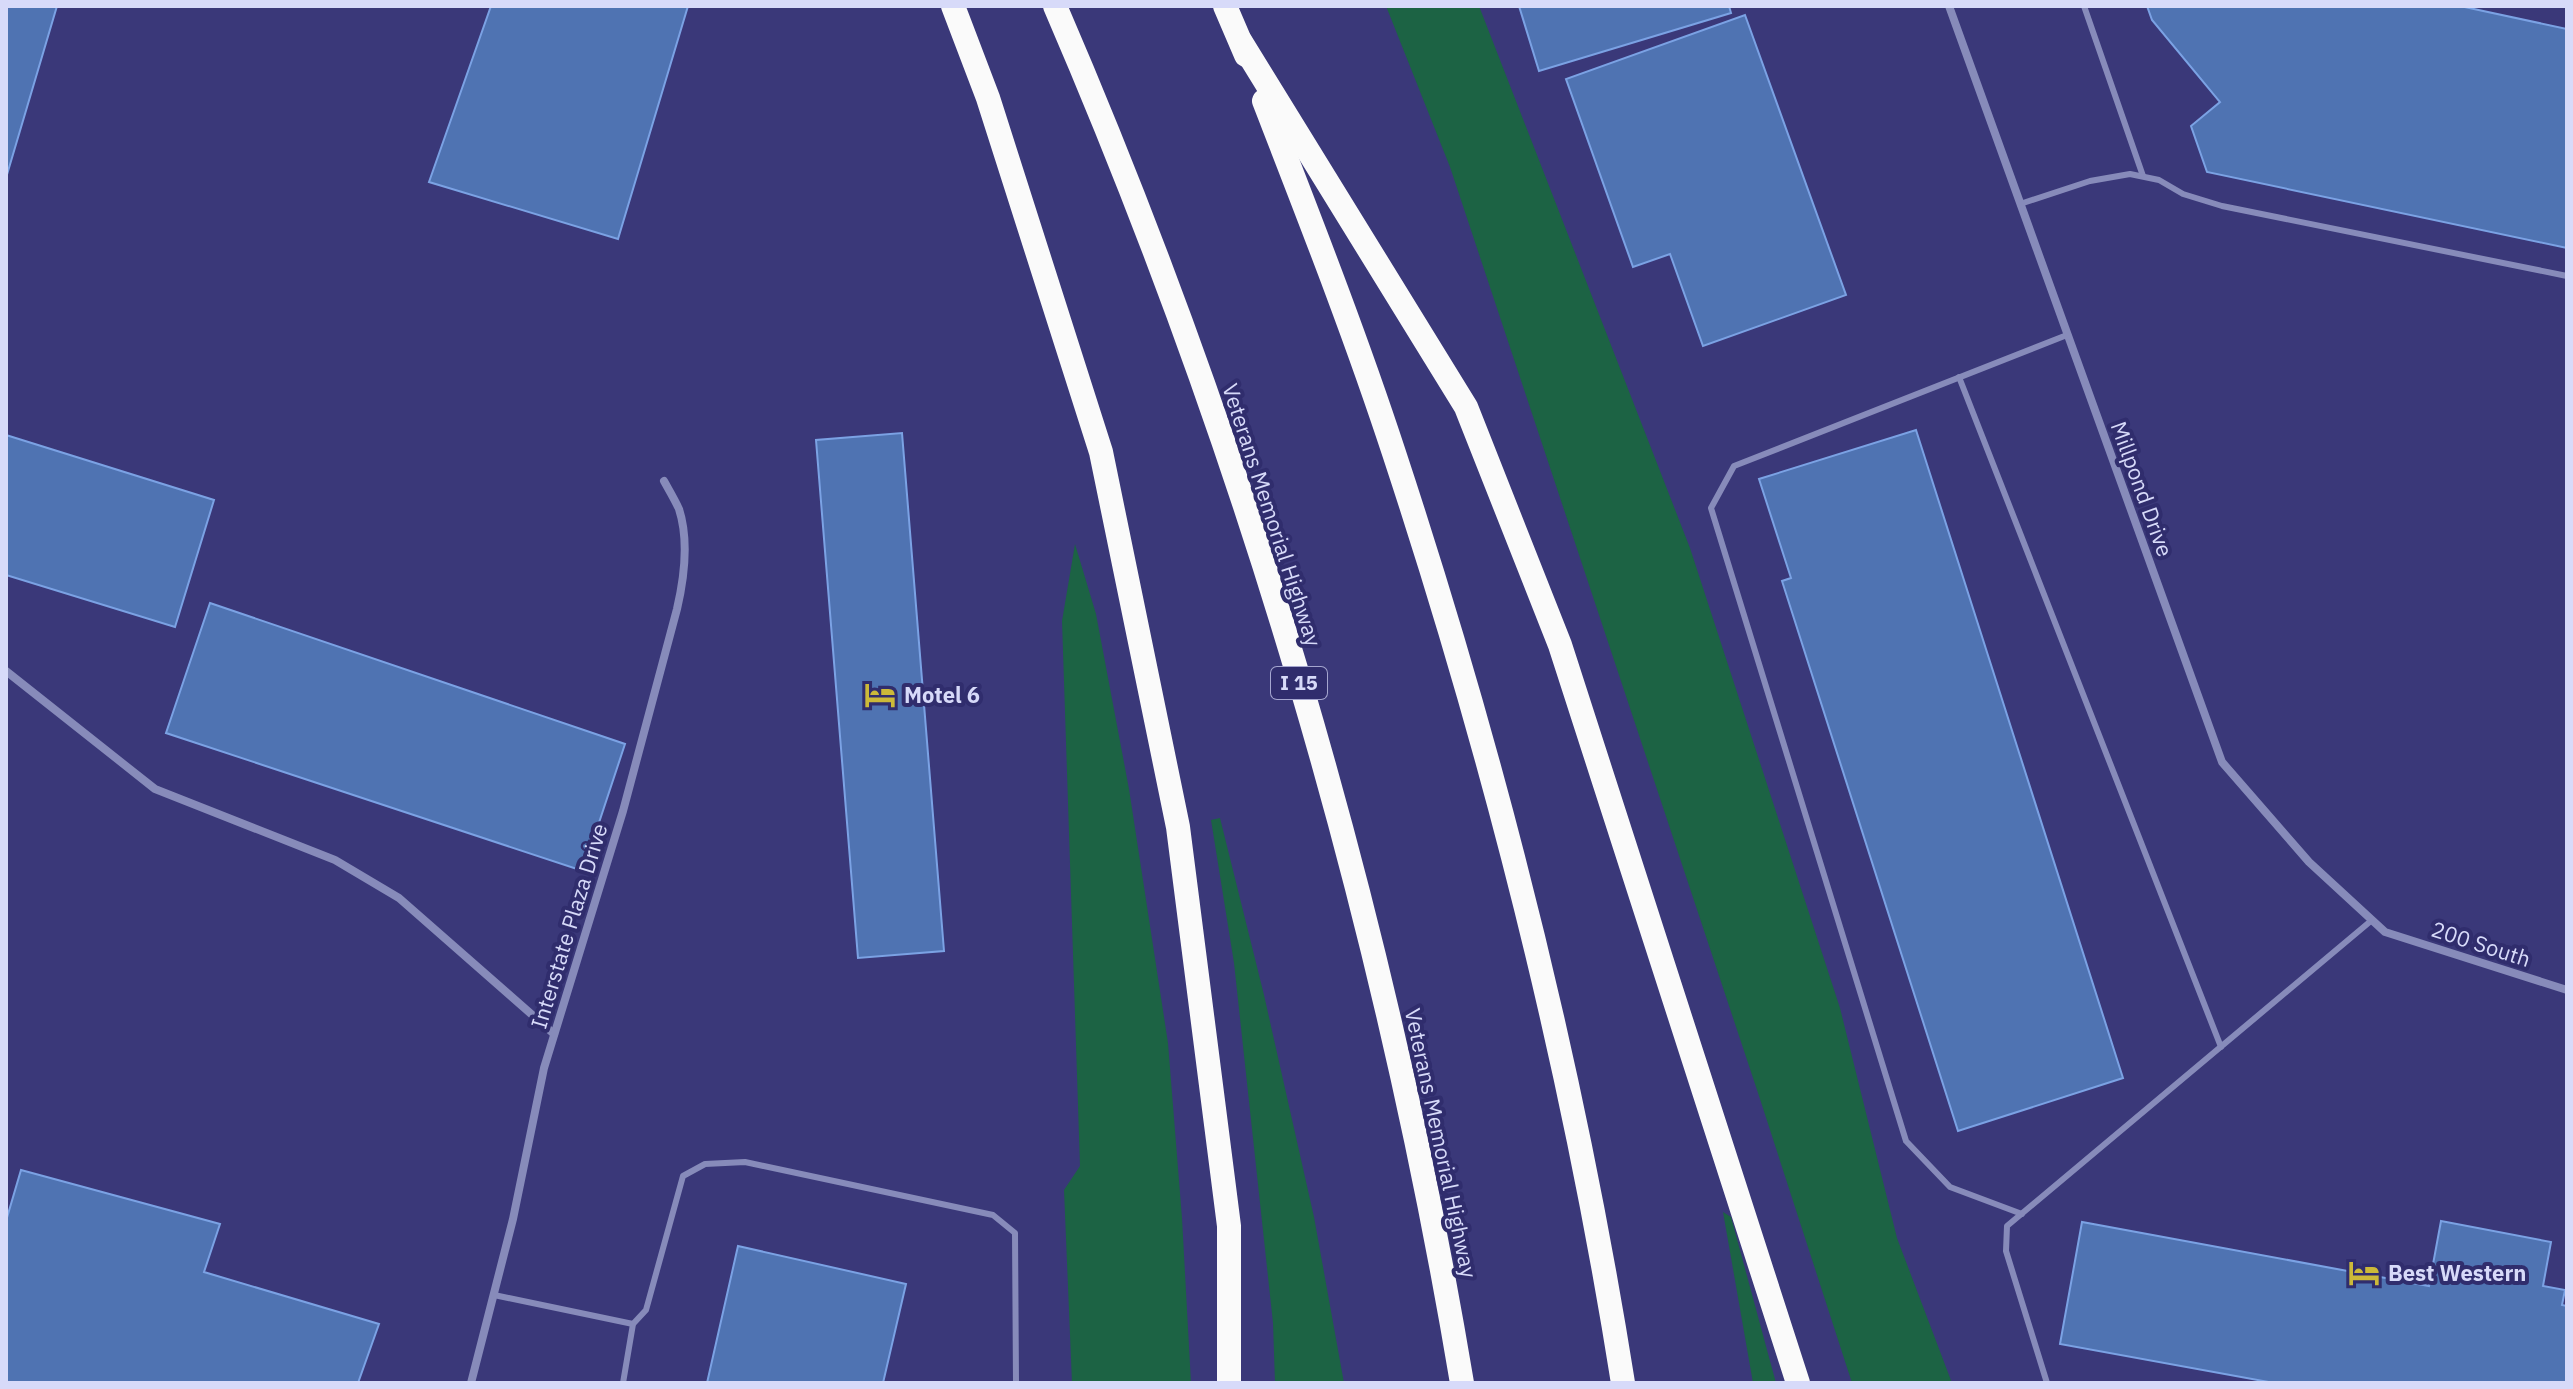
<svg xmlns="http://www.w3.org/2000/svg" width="2573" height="1389" font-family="'IBM Plex Sans',sans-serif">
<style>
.green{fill:#1c6344}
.building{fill:#4f73b2;stroke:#7ba2e4;stroke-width:2}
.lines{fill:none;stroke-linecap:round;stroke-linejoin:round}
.service{stroke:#878bba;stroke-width:6}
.minor{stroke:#878bba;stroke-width:8}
.motorway{stroke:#fafafa;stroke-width:24}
.labels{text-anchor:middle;stroke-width:8;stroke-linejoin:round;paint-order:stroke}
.shield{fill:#302d6d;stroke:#a5a6cf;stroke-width:2}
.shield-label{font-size:20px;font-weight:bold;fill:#d7daf9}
.street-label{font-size:22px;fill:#d7daf9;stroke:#302d6d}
.poi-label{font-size:22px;font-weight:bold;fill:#d7daf9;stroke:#302d6d;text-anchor:start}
</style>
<rect width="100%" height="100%" fill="#3a3879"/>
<!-- green -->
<g class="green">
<polygon points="1386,6 1479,6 1690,548 1840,1008 1897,1238 1952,1383 1852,1383 1759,1096 1450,167"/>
<polygon points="1075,544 1096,614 1129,789 1168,1043 1182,1218 1191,1383 1072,1383 1064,1190 1080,1166 1062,621"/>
<polygon points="1220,818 1264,995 1314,1217 1344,1383 1275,1383 1273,1323 1234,963 1211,820"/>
<polygon points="1723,1212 1731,1217 1776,1383 1753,1383"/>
</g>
<!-- building -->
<g class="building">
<polygon points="6,6 57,6 6,178"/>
<polygon points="491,6 688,6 618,239 429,182"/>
<polygon points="1519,6 1729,6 1731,13 1539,71"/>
<polygon points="2147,6 2460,6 2567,29 2567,248 2207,172 2191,126 2220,102 2152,20"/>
<polygon points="1745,15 1846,295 1703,346 1670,254 1633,267 1566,79"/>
<polygon points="1916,430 2123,1078 1958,1131 1782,581 1791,578 1759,479"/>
<polygon points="902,433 944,951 858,958 816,440"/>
<polygon points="6,435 214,500 175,627 6,575"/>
<polygon points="210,603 625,744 583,871 166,733"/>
<polygon points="21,1170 220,1224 204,1272 379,1324 358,1383 6,1383 6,1221"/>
<polygon points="2441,1221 2551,1242 2543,1286 2565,1290 2562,1305 2567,1306 2567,1383 2274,1383 2060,1344 2082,1222 2429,1286"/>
<polygon points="738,1246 906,1284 883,1383 707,1383"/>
</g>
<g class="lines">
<!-- service -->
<g class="service">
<polyline points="2084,6 2143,176"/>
<polyline points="2020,204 2090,181 2130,174 2159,180 2183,194 2222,206 2567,276"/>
<polyline points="1959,377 2221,1047"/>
<polyline points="2022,1214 1950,1187 1906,1141 1711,508 1734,466 2067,335"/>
<polyline points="494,1295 633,1324"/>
<polyline points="623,1383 633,1324 646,1310 683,1176 705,1164 745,1162 993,1215 1015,1233 1016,1383"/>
<polyline points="2047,1383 2006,1251 2007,1226 2372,920"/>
</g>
<!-- minor -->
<g class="minor">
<polyline points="1949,6 2222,762 2309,862 2385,932 2567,990"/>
<polyline points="6,671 155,789 335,860 399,898 554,1034"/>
<path d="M471,1383l42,-164 31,-151 79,-257 54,-202c7,-30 12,-69 2,-100 -4,-9 -10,-19 -15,-28"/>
</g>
<!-- motorway -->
<g class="motorway">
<polyline points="953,6 988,98 1101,452 1178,827 1229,1226 1229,1383"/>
<path d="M1055,6c190,440 328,905 407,1377"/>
<polyline points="1225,6 1246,55"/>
<polyline points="1241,42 1466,407 1560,645 1798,1383"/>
<path d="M1264,101c45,116 91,233 130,352 100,303 179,615 229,930"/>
</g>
</g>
<!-- icons -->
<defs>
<symbol id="hotel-bare" viewBox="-9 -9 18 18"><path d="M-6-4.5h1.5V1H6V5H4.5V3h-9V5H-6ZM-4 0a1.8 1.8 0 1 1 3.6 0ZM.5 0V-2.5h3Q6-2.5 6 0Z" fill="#ccb939" stroke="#302d6d" stroke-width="2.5" paint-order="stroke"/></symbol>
</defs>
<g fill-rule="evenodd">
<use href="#hotel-bare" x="858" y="673" width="44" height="44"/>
<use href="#hotel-bare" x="2342" y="1251" width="44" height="44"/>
</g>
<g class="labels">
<!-- shield labels -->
<rect class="shield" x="1271" y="667" width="56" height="32" rx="6"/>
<g class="shield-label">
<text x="1299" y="690">I 15</text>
</g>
<!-- street labels -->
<g class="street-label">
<text transform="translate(2142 489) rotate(70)" y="8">Millpond Drive</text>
<text transform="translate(1272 515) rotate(72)" y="8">Veterans Memorial Highway</text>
<text transform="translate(569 926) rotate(-73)" y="8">Interstate Plaza Drive</text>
<text transform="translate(2481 944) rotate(18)" y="8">200 South</text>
<text transform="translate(1441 1143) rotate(78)" y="8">Veterans Memorial Highway</text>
</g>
<!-- poi labels -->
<g class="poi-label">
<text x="904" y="703">Motel 6</text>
<text x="2388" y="1281">Best Western</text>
</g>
</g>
<!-- border -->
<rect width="2573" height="1389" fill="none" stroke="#d7daf9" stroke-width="16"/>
</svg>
